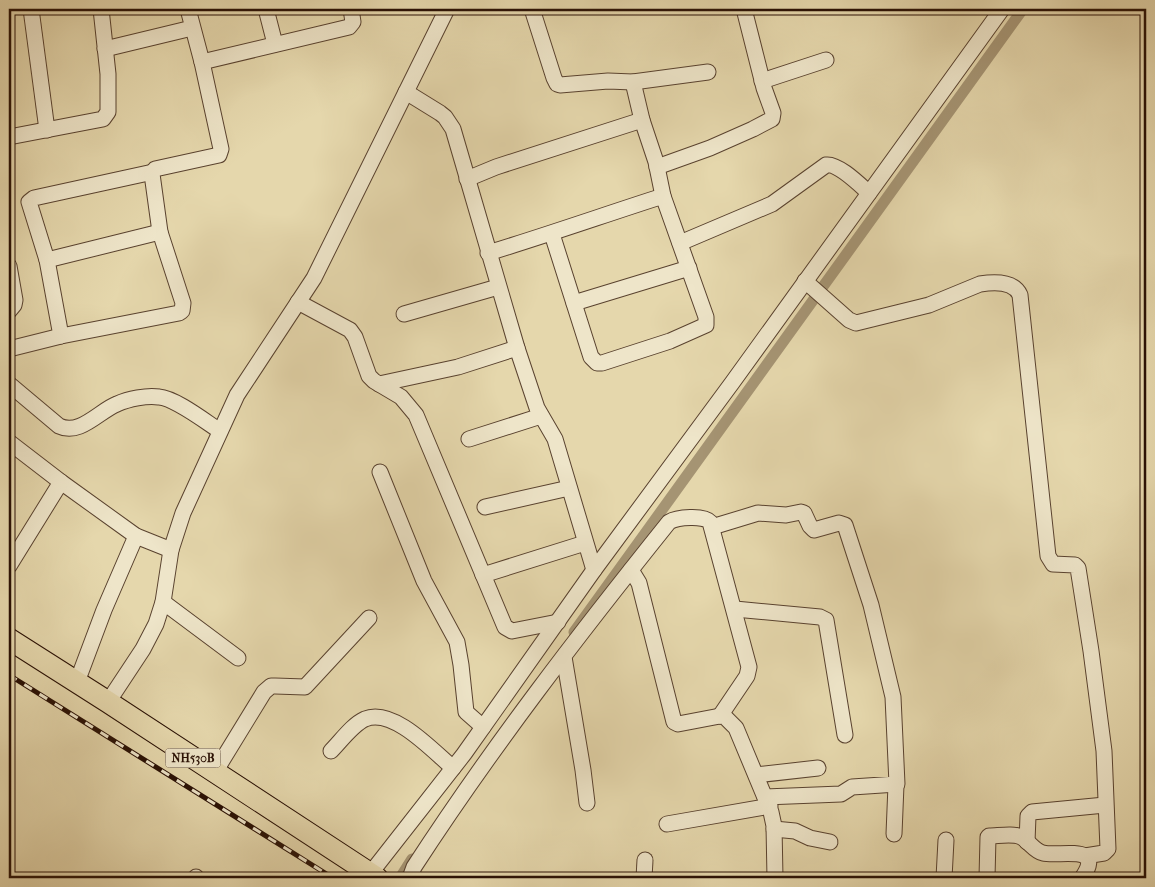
<svg xmlns="http://www.w3.org/2000/svg" width="1155" height="887" font-family="'IM FELL French Canon',serif">
<style>
.lines{fill:none;stroke-linecap:round;stroke-linejoin:round}
.canal{stroke:#a59473;stroke-width:11}
.minor-casing{stroke:#59422f;stroke-width:17}
.highway-casing{stroke:#2a1105;stroke-width:23}
.minor{stroke:#eee5c9;stroke-width:15}
.highway{stroke:#e5d7ac;stroke-width:21}
.rail-casing{stroke:#2a1105;stroke-width:5}
.rail{stroke:#eee5c9;stroke-width:3;stroke-dasharray:9;stroke-linecap:butt}
.labels{text-anchor:middle;stroke-width:4;stroke-linejoin:round;paint-order:stroke}
.shield{fill:#eee5c9;stroke:#655140;stroke-width:1}
.shield-label{font-size:12px;font-weight:bold;fill:#2a1105}
</style>
<rect width="100%" height="100%" fill="#e5d7ac"/>
<filter id="stains"><feTurbulence type="fractalNoise" baseFrequency=".004" numOctaves="4"/><feColorMatrix values="0 0 0 0 .2 0 0 0 0 .09 0 0 0 0 .02 0 0 0 .5 -.17"/></filter>
<radialGradient id="worn" r=".72"><stop offset=".6" stop-color="#630" stop-opacity="0"/><stop offset="1" stop-color="#630" stop-opacity=".3"/></radialGradient>
<g class="lines">
<!-- canal -->
<g class="canal">
<polyline points="574,632 1023,9"/>
<polyline points="400,878 412,859"/>
</g>
<defs>
<g id="minor">
<polyline points="31,9 47,130"/>
<polyline points="266,9 275,44"/>
<polyline points="532,9 554,78 557,84 560,85 608,81 633,82 708,72"/>
<polyline points="105,49 192,28"/>
<polyline points="202,62 349,27 353,22 351,9"/>
<polyline points="762,81 826,60"/>
<polyline points="406,92 440,113 445,117 453,129 517,348 537,408 555,439 594,570"/>
<polyline points="9,137 103,119 108,112 108,74 101,9"/>
<polyline points="657,167 710,148 753,129 772,119 773,113 764,88 744,9"/>
<polyline points="467,179 496,167 642,120"/>
<polyline points="552,234 591,357 597,363 602,363 670,341 706,325 706,317 663,196 656,162 642,120 633,82"/>
<path d="M680,243l92,-39 54,-39c12,-2 34,20 43,28"/>
<path d="M488,253c59,-18 116,-38 175,-57"/>
<polyline points="47,260 160,232"/>
<polyline points="9,266 15,300 14,305 9,311"/>
<path d="M805,281l44,39 7,3 73,-18 51,-21c13,-2 34,-3 40,11l28,261 5,8 22,1 3,3 13,83 13,100 4,98 -4,4 -19,3"/>
<polyline points="298,302 350,330 355,337 369,376 374,381 401,397 416,415 505,627 512,631 558,622"/>
<polyline points="574,303 689,268"/>
<polyline points="404,314 498,287"/>
<polyline points="61,336 47,260 29,202 34,198 153,172"/>
<polyline points="9,349 61,336 179,313 182,311 183,303 160,232 152,174 155,169 219,155 221,149 202,62 188,9"/>
<path d="M9,384l50,42c21,10 40,-15 58,-22 11,-5 30,-9 42,-7 16,1 47,25 61,34"/>
<polyline points="379,384 458,367 517,348"/>
<polyline points="469,439 541,416"/>
<polyline points="9,442 61,482 136,536 171,550"/>
<polyline points="380,472 424,581 457,642 461,665 466,712 483,727"/>
<polyline points="485,507 569,488"/>
<polyline points="712,527 758,513 786,515 801,512 804,513 810,526 814,530 839,523 845,525 871,605 893,697 897,784 852,787 841,794 765,797"/>
<polyline points="9,566 61,482"/>
<polyline points="631,570 639,583 674,722 678,724 720,716 725,717 736,728 771,812 774,826 775,878"/>
<polyline points="483,575 585,543"/>
<polyline points="163,602 238,658"/>
<polyline points="735,609 820,617 826,620 845,735"/>
<polyline points="564,657 583,770 587,803"/>
<polyline points="77,682 104,610 136,536"/>
<polyline points="108,702 143,649 156,624 163,602 171,550 183,513 237,395 314,278 447,9"/>
<path d="M331,751c10,-10 21,-26 34,-32 28,-12 68,32 88,49"/>
<polyline points="215,772 264,692 271,686 275,686 305,687 369,618"/>
<polyline points="756,775 818,768"/>
<polyline points="667,824 770,806"/>
<polyline points="774,829 795,831 810,838 830,842"/>
<polyline points="894,834 896,785"/>
<polyline points="1027,842 1028,816 1032,812 1105,805"/>
<polyline points="370,874 464,754 594,570 732,383 1002,9"/>
<polyline points="196,877 196,878"/>
<path d="M410,878l4,-11c78,-120 166,-234 255,-345 8,-5 35,-7 41,0l39,145 -2,9 -27,40"/>
<polyline points="644,878 645,860"/>
<polyline points="944,878 946,840"/>
<path d="M987,878l1,-41 1,-1c9,0 24,-3 32,1 8,4 13,14 22,16 16,4 63,-10 39,25"/>
</g>
<polyline id="highway" points="9,639 108,702 377,878"/>
</defs>
<!-- minor casing -->
<use href="#minor" class="minor-casing"/>
<!-- highway casing -->
<use href="#highway" class="highway-casing"/>
<!-- minor -->
<use href="#minor" class="minor"/>
<!-- highway -->
<use href="#highway" class="highway"/>
<defs>
<polyline id="rail" points="9,675 333,878"/>
</defs>
<!-- rail casing -->
<use href="#rail" class="rail-casing"/>
<!-- rail -->
<use href="#rail" class="rail"/>
</g>
<g class="labels">
<!-- shield labels -->
<rect class="shield" x="165.5" y="748.5" width="55" height="19" rx="4"/>
<g class="shield-label">
<text x="193" y="762">NH530B</text>
</g>
</g>
<!-- margin -->
<rect width="1155" height="887" fill="none" stroke="#e5d7ac" stroke-width="30"/>
<rect x="10" y="10" width="1135" height="867" fill="none" stroke="#2a1105" stroke-width="2.5"/>
<rect x="15" y="15" width="1125" height="857" fill="none" stroke="#2a1105"/>
<rect width="100%" height="100%" filter="url(#stains)"/>
<rect width="100%" height="100%" fill="url(#worn)"/>
</svg>
